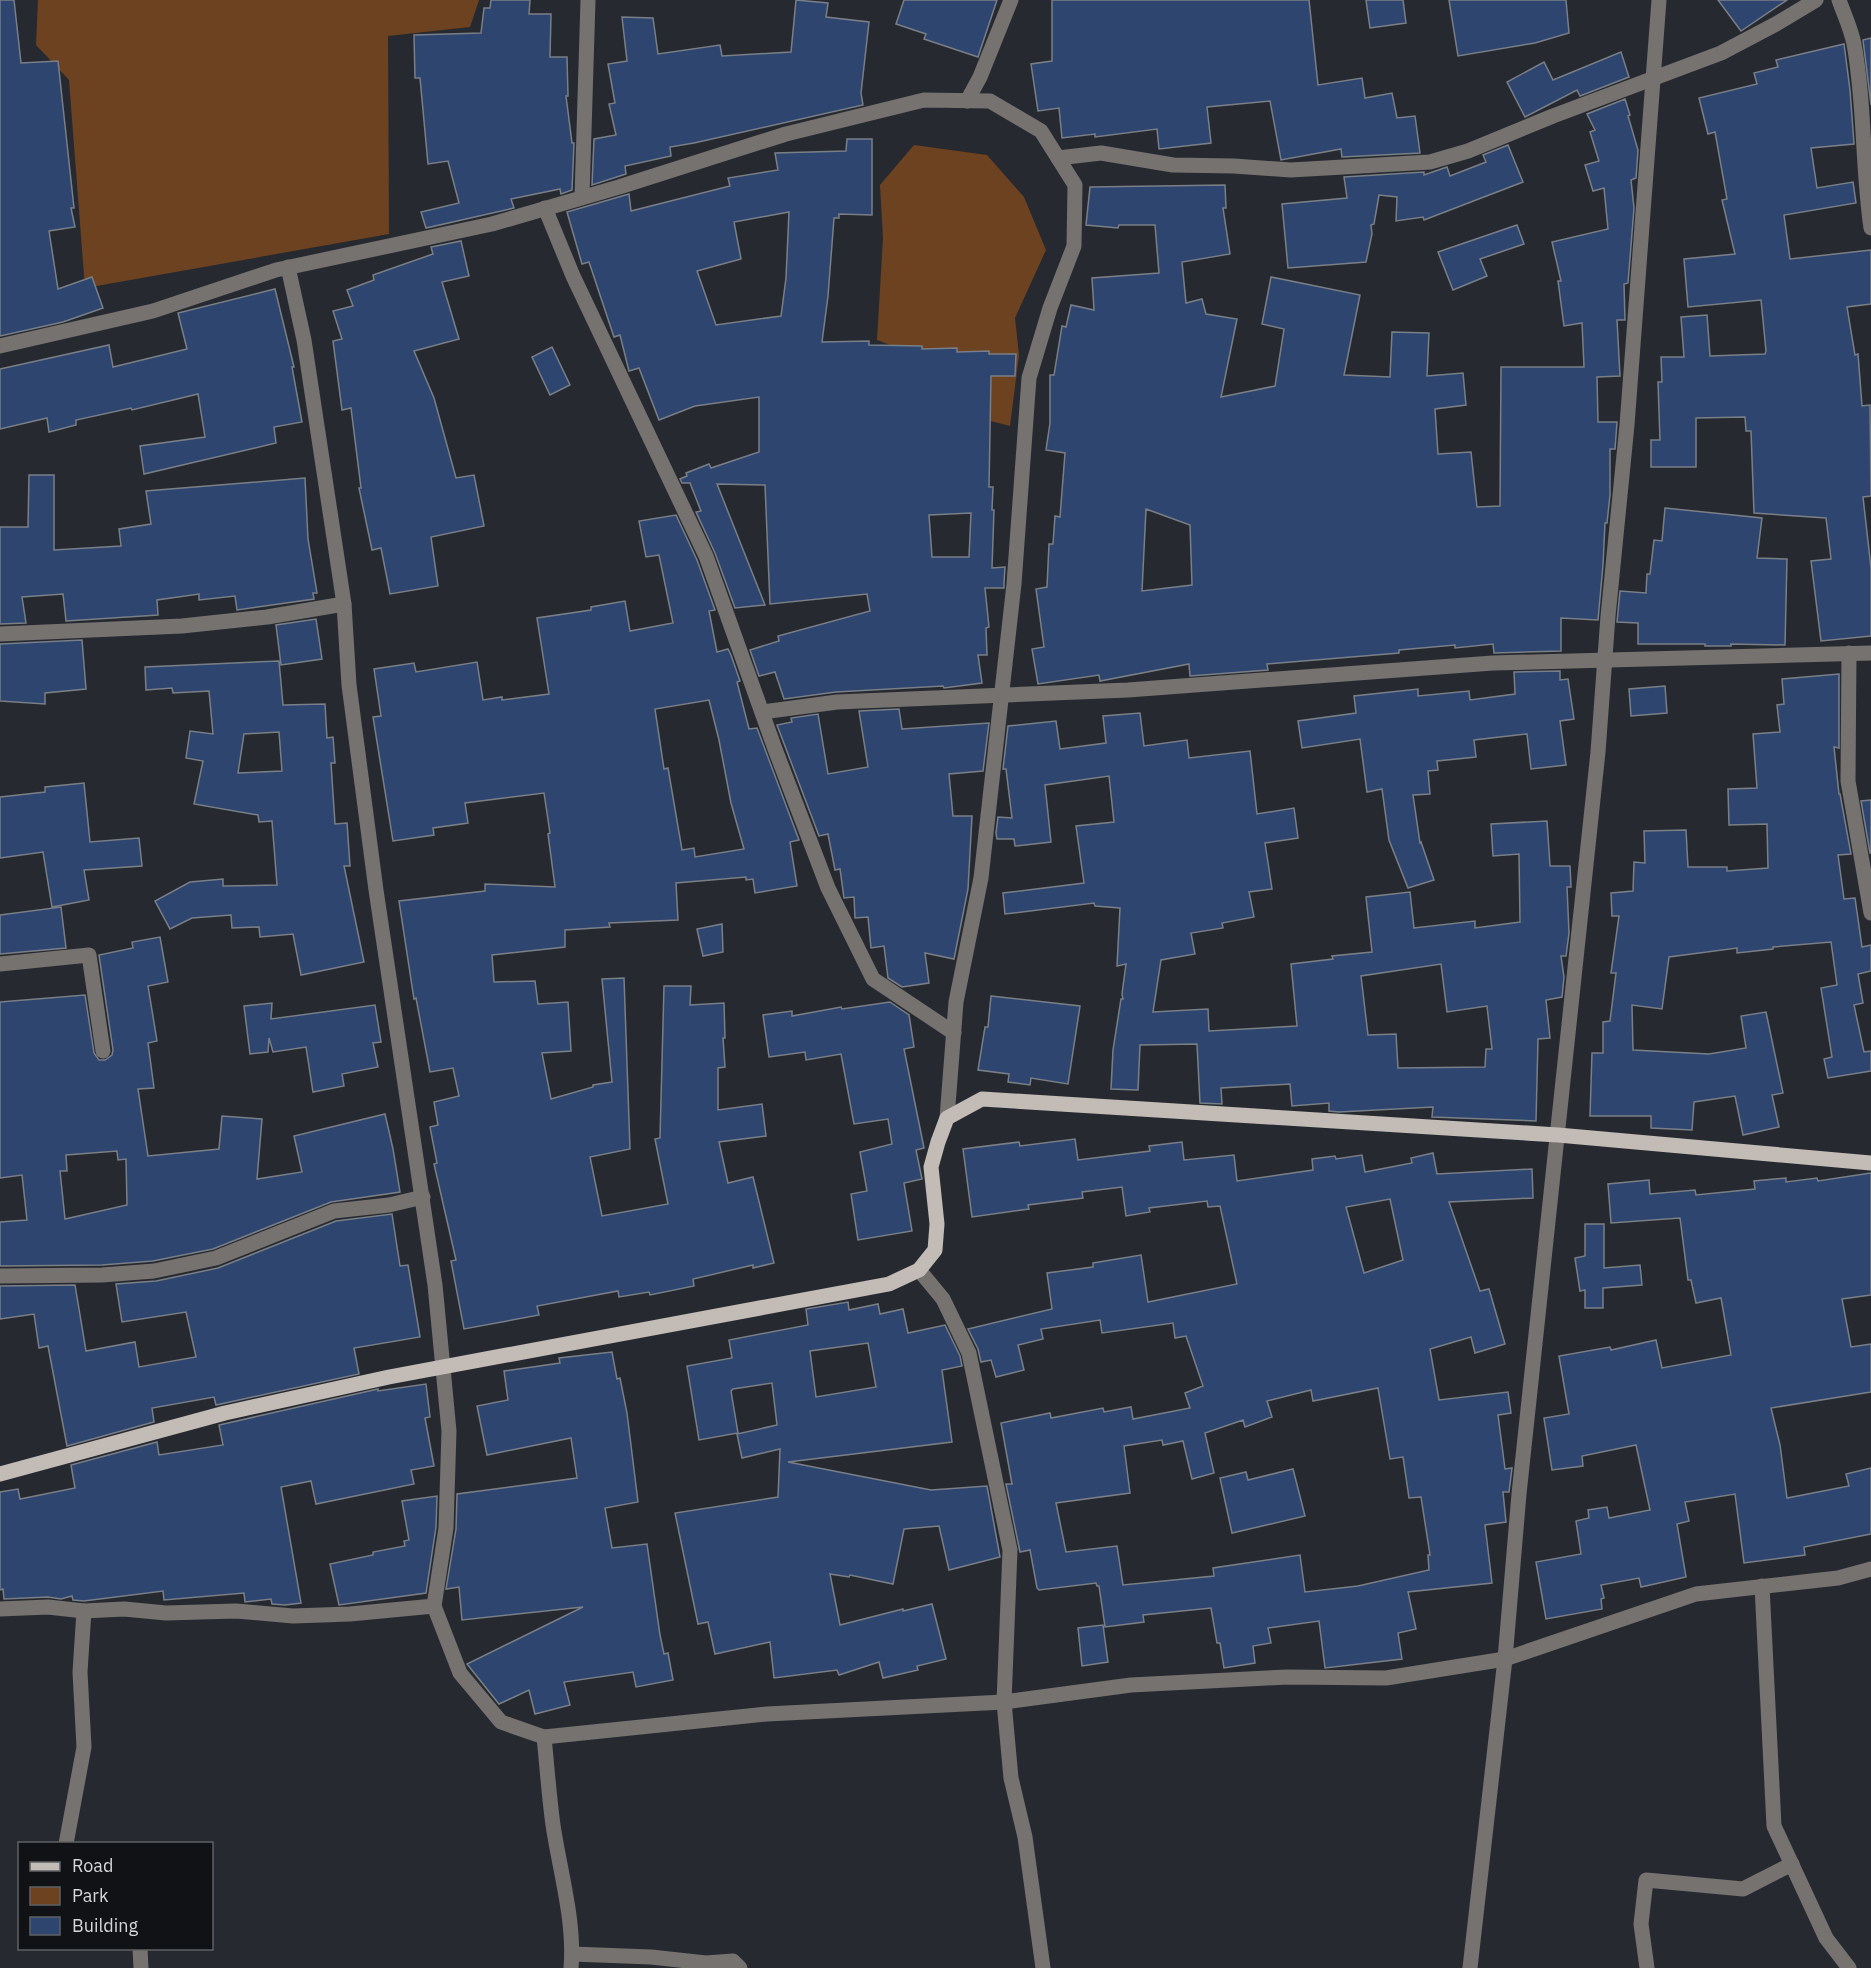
<svg xmlns="http://www.w3.org/2000/svg" width="1871" height="1968" font-family="'IBM Plex Sans',sans-serif">
<style>
.green{fill:#6d4220}
.building{fill:#2d456f;stroke:#7a7f87;stroke-width:1.5;fill-rule:evenodd}
.lines{fill:none;stroke-linecap:round;stroke-linejoin:round}
.minor{stroke:#767270;stroke-width:15}
.major{stroke:#c3bbb6;stroke-width:15}
</style>
<rect width="100%" height="100%" fill="#262a30"/>
<!-- green -->
<g class="green">
<polygon points="38,0 479,0 470,27 388,36 389,234 85,288 69,80 36,45"/>
<polygon points="914,145 987,155 1024,197 1046,250 1015,318 1019,355 1010,426 975,417 955,369 877,340 883,238 880,185"/>
</g>
<!-- building -->
<g class="building">
<polygon points="0,0 14,0 21,63 58,61 74,208 71,208 75,227 49,231 58,289 92,277 103,308 63,322 0,336"/>
<polygon points="491,0 530,0 529,14 551,14 550,57 567,57 568,96 566,96 572,143 574,143 572,190 561,194 560,189 511,199 514,208 426,228 421,212 459,203 448,161 428,164 420,78 415,78 414,35 481,33 484,8 490,8"/>
<polygon points="796,0 828,3 826,17 869,22 861,93 863,105 694,143 670,147 671,156 625,166 626,174 592,185 594,139 616,135 609,104 615,103 608,64 627,61 622,17 653,18 658,54 720,45 722,56 791,52"/>
<polygon points="904,0 997,0 978,57 924,39 926,34 896,24"/>
<polygon points="1052,0 1309,0 1318,85 1362,78 1365,98 1392,93 1397,118 1415,116 1420,153 1342,157 1341,149 1281,160 1270,101 1207,107 1211,143 1159,149 1157,129 1095,137 1095,134 1062,138 1059,108 1038,111 1031,64 1052,61"/>
<polygon points="1366,0 1403,0 1406,23 1370,28"/>
<polygon points="1449,0 1566,0 1569,33 1535,43 1458,56"/>
<polygon points="1718,0 1787,0 1741,31"/>
<polygon points="1871,38 1871,105 1863,40"/>
<polygon points="1844,44 1850,90 1854,144 1811,148 1817,188 1853,182 1856,203 1784,215 1790,259 1871,250 1871,304 1847,307 1855,355 1858,354 1862,406 1870,405 1871,496 1863,497 1871,568 1871,636 1821,641 1811,561 1831,559 1826,518 1754,513 1751,431 1746,431 1745,417 1696,418 1696,467 1651,467 1651,440 1660,440 1658,382 1662,382 1661,357 1684,357 1681,317 1707,315 1710,356 1765,354 1766,351 1761,300 1688,307 1684,259 1735,254 1722,200 1727,199 1715,132 1708,134 1699,98 1757,84 1754,73 1778,67 1776,60"/>
<polygon points="1621,52 1629,77 1580,96 1577,90 1525,117 1507,82 1544,62 1553,80"/>
<path d="M1625,99l5,16 -2,1 10,34 -2,28 -5,2 3,28 -6,75 -4,1 1,36h-8l3,56 -23,1 1,45h19l-2,27h-5v46l-3,28h-2l-2,42 -5,55 -37,-2v33l-67,2 -1,-9 -38,4v-3l-56,5v3l-132,11 1,6 -78,6 -1,-12 -89,17 -1,-6 -61,9 -6,-35 12,-2 -8,-58 11,-2 2,-43h4l2,-28 5,1 5,-64 -19,-3 4,-27v-48h4l8,-49 4,1 5,-22 23,5 -2,-32 67,-5 -4,-48h-36l-1,3 -32,-3 4,-38 135,-2 1,23h-3l7,46 -48,8 4,41 16,-4 4,15 31,5 -16,78 54,-11 9,-57 -22,-5 9,-47 89,18 -16,80 46,2 2,-45 37,1 -2,43 36,-3 3,32 -31,4 3,45 33,-2 6,55 23,-1 1,-139h83l-2,-44 -18,3 -6,-45h3l-9,-39 56,-13 -4,-41 -11,3 -8,-26 14,-4 -9,-29 5,-2 -8,-16zM1146,509l44,16 2,60 -50,6z"/>
<path d="M847,139h25v76l-33,-1v4h-5l-6,78 -6,46 47,-1v4l53,1v3l35,-1v4l32,-1v3h27l-1,22h-24l-2,111h4l-1,23h2l-2,58 13,-1 -1,16v5h-19l4,39 -3,1 1,27h-9l4,28 -38,5 -1,-2 -107,6 -52,7 -9,-27 -16,4 -9,-26 29,-9 -1,-5 92,-25 -3,-17 -97,10 -5,-119 -48,-1 48,121 -30,3 -20,-55 -19,-41 5,-1 -11,-28h-8l-2,-4 7,-3 -1,-3 23,-9 2,4 48,-16v-55l-64,9 -36,14 -20,-52 -10,3 -9,-36 -6,2 -25,-75 -7,2 -15,-52 62,-18 2,17 99,-25 -2,-8 50,-8 -3,-17 71,-2zM789,212l-3,66 -5,38 -65,9 -19,-54 44,-12 -7,-37zM971,513l-2,44h-37l-3,-42z"/>
<polygon points="1508,145 1523,182 1424,220 1423,217 1396,221 1397,197 1379,195 1374,224 1371,225 1372,234 1366,262 1288,268 1282,204 1347,198 1344,177 1424,172 1424,175 1447,167 1450,176 1486,162 1483,155"/>
<polygon points="1517,225 1524,244 1480,259 1487,276 1453,290 1438,252"/>
<polygon points="461,241 469,276 442,282 459,339 414,351 434,398 456,478 474,475 484,526 431,537 438,586 390,594 381,548 372,550 359,488 361,488 351,408 342,410 333,341 342,339 333,311 353,306 347,290 374,280 373,275 433,254 431,247"/>
<polygon points="275,289 294,367 292,367 302,422 274,427 276,443 144,474 140,446 205,437 198,394 132,410 131,408 76,420 76,425 49,432 47,418 0,429 0,369 109,345 113,367 187,349 178,313"/>
<polygon points="552,347 570,385 550,395 532,357"/>
<polygon points="29,475 54,475 54,550 121,546 119,529 151,524 146,491 305,478 308,539 317,593 313,593 314,599 237,610 235,596 199,600 199,594 157,600 158,615 66,621 63,594 22,597 26,623 0,624 0,527 28,527"/>
<polygon points="1665,508 1762,518 1757,558 1787,559 1785,645 1731,644 1731,646 1705,646 1705,644 1638,644 1638,623 1617,622 1620,591 1646,593 1647,574 1650,574 1654,540 1662,541"/>
<path d="M676,515l21,45 18,50 -6,1 8,41 11,-3 3,6 9,26 -3,1 12,47 8,-1 42,112 -9,2 7,44 -42,7 -2,-14 -7,1v-3l-70,6 2,37 -69,3 1,4 -45,3v17l-73,8 2,27 41,-1 3,23 30,-2 3,49 -29,2 9,46 42,-12v-2l19,-3 -10,-103 22,-1 6,171 -40,8 12,59 66,-12 -13,-65 5,-1 4,-152h27l-1,19 34,-2 1,35h-2l2,29 -7,1v42l44,-6 4,32 -47,6 9,41 25,-6 21,86 -21,5v-3l-60,14 1,7 -44,9 -1,-3 -30,5 -1,-6 -81,15 2,9 -75,14 -13,-68 5,-1 -22,-96 3,-1 -7,-36 8,-2 -4,-23 25,-6 -6,-28 -23,4 -14,-74 -2,1 -15,-98 86,-10v-7l70,3 -7,-53 2,-1 -6,-40 -79,10 3,20 -35,5 1,7 -41,6 -20,-124 8,-1 -7,-47 40,-6 2,9 61,-10 6,38 19,-3v3l47,-6 -12,-76 54,-8v-3l34,-6 5,30 43,-8 -14,-68 -13,2 -7,-36zM709,700l10,40 12,63 13,46 -49,8 -1,-9 -12,2 -14,-82 -4,1 -9,-60z"/>
<polygon points="316,619 322,659 281,665 276,625"/>
<polygon points="82,640 86,689 45,693 45,704 0,701 0,644"/>
<path d="M279,661l4,44 42,-1 2,34 6,-1 2,26h-4l4,61 12,-1 3,43h-6l20,96 -63,13 -8,-41 -33,3 -1,-10 -27,1 -1,-13 -39,3 -22,11 -15,-28 35,-19 33,-3v7l54,-1 -5,-64 -13,1 -1,-7 -64,-11 9,-43 -17,-3 4,-27 23,3 -4,-43 -36,2 -1,-5 -26,2 -1,-23zM279,732l3,39 -44,2 6,-39z"/>
<polygon points="1560,671 1560,680 1568,679 1574,719 1560,721 1566,765 1531,769 1527,734 1474,740 1476,757 1437,761 1438,770 1428,771 1430,794 1413,795 1420,843 1421,842 1434,880 1408,888 1389,840 1382,789 1367,792 1360,739 1302,748 1298,721 1356,713 1354,696 1418,689 1418,696 1469,691 1470,700 1515,694 1514,672"/>
<polygon points="1839,674 1839,748 1834,747 1839,794 1840,794 1851,854 1838,855 1844,899 1855,898 1862,947 1871,945 1871,971 1858,974 1863,1003 1854,1005 1864,1052 1871,1051 1871,1071 1828,1078 1824,1059 1832,1057 1821,988 1837,985 1831,942 1773,947 1773,949 1737,953 1737,948 1669,957 1662,1009 1632,1005 1633,1050 1709,1054 1746,1048 1741,1016 1766,1012 1783,1093 1772,1095 1779,1127 1743,1135 1735,1096 1694,1102 1692,1130 1651,1128 1651,1116 1590,1116 1592,1053 1603,1053 1603,1022 1610,1021 1616,973 1611,973 1619,916 1612,916 1611,893 1633,891 1634,862 1645,863 1644,831 1686,830 1688,867 1727,867 1727,871 1768,868 1767,824 1729,825 1728,789 1757,788 1753,734 1780,732 1777,705 1784,704 1782,679"/>
<polygon points="1665,686 1667,713 1631,716 1629,689"/>
<polygon points="899,709 902,729 989,723 983,771 949,774 953,816 972,816 968,889 954,959 925,953 929,983 902,987 888,978 884,946 871,948 868,917 855,918 854,897 844,898 840,869 835,870 828,834 819,836 777,725 792,722 791,718 818,714 828,774 868,767 859,711"/>
<path d="M1140,713l4,33 43,-6 2,18 61,-7 7,63 37,-6 4,30 -33,5 7,46 -23,3 5,25 -32,6 1,5 -32,5 4,21 -34,6 -8,52 55,-3 1,22 88,-5 -6,-62 42,-5 -1,-3 40,-4 -6,-55 44,-5 4,36 61,-7v7l45,-6 -1,-68 -26,2 -2,-32 56,-3 3,45h20l1,21h-4l2,46 -3,23h-5l3,21 -2,20 -16,3 4,38 -12,1 -2,82 -104,-4 1,-10 -94,5 -10,-1v-8l-37,3 -2,-22 -69,4 1,16 -22,-1 -3,-59 -57,1 -2,45 -27,-1 2,-39 8,-51h2l-1,-5 4,-30 -9,2 3,-58 -25,-2 -1,-3 -89,11 -2,-21 81,-10 -8,-57 38,-4 -5,-46 -64,9 6,57 -36,4 -1,-7h-17l-1,-6 2,-16 14,1 -6,-49h-3l5,-43 48,-5 4,28 46,-6 -3,-27zM1441,964l6,48 40,-6 5,43h-6l-1,18 -87,1 -2,-34 -28,1 -7,-59z"/>
<polygon points="84,783 90,842 139,838 142,866 84,870 89,900 52,907 43,852 0,858 0,797 45,792 45,787"/>
<polygon points="1871,800 1871,853 1870,853 1861,801"/>
<polygon points="61,907 66,948 0,954 0,915"/>
<polygon points="722,924 723,952 703,956 697,929"/>
<path d="M160,937l8,45 -20,4 9,55 -9,2 6,45 -16,1 10,67 71,-7 3,-33 40,3 -5,60 45,-7 -8,-36 91,-22 8,35 7,43 -69,10 -118,47 -60,12 -51,4 -102,1v-44l27,-2 -5,-45 -22,3v-176l85,-7 9,58 5,7h6l7,-5 1,-5 -14,-95 34,-7 -1,-6zM117,1151l1,9 8,-1 1,46 -62,14 -5,-48h7l-1,-16z"/>
<polygon points="991,996 1080,1006 1068,1084 1031,1078 1030,1085 1008,1082 1009,1074 978,1070 985,1027 988,1027"/>
<polygon points="890,1002 909,1015 914,1047 904,1049 924,1148 916,1150 922,1179 904,1183 912,1231 858,1240 851,1194 867,1191 860,1152 892,1144 888,1119 854,1124 841,1054 806,1060 805,1052 769,1057 763,1015 792,1011 792,1016 841,1007 842,1009"/>
<polygon points="272,1003 271,1019 375,1005 381,1042 373,1043 378,1067 342,1074 344,1086 313,1092 306,1047 273,1052 269,1038 268,1052 250,1054 244,1006"/>
<path d="M1075,1139l3,21 72,-9 -1,-5 33,-4 2,18 50,-5 3,26 76,-11 -1,-11 23,-3 1,3 26,-4 3,17 47,-9 -1,-5 22,-5 4,21 95,-5 1,29 -84,4 31,89 9,-2 16,55 -30,9 -4,-16 -41,12 9,51 69,-8 3,21 -13,2 7,54 7,-1 -3,24h-6l3,30 -21,3 7,58 -84,9 8,37 -18,4 4,26 -77,9 -6,-47 -51,7 3,15 -18,3 2,17 -31,5 -4,-25h-3l-6,-35 -68,7 1,7 -39,5 -6,-41h-2l-1,-3 -57,7 -2,-2 -7,-38 -10,2 -14,-68h6l-11,-61 49,-10 1,5 52,-10 1,4 27,-5 2,12 57,-11 -5,-15 18,-7 -17,-50 -11,2 -2,-15 -71,10 -2,-13 -59,9 2,10 -25,6 6,25 -28,7 -5,-17 -10,2 -3,-13 -10,-20 84,-20 -5,-36 46,-6v-4l48,-8 7,47 89,-18 -17,-78 -12,1 -1,-6 -58,7 1,4 -24,4 -4,-29 -40,5 1,6 -55,7 1,4 -57,8 -9,-68 56,-7 1,4zM1390,1199l13,61 -39,13 -18,-66zM1378,1388l12,71 13,-2 6,41 12,-1 9,58h-2l1,15 -71,16 -53,6 -5,-37 -87,13 1,8 -91,9 -6,-39 -51,6 -10,-49 74,-10 -6,-47 38,-6 1,5 20,-4 9,38 22,-6 -9,-40 38,-13 2,7 27,-10 -5,-16 44,-11 2,11z"/>
<polygon points="1871,1173 1871,1295 1842,1299 1851,1347 1871,1344 1871,1392 1771,1408 1780,1445 1787,1498 1849,1486 1846,1474 1871,1468 1871,1534 1804,1547 1805,1555 1744,1563 1735,1494 1685,1502 1689,1521 1677,1524 1686,1577 1641,1587 1639,1578 1601,1585 1604,1598 1601,1599 1602,1609 1546,1619 1536,1562 1581,1554 1576,1521 1589,1518 1588,1510 1607,1507 1609,1518 1650,1510 1636,1445 1582,1456 1583,1466 1552,1470 1544,1418 1569,1414 1559,1356 1610,1347 1611,1350 1656,1340 1662,1368 1731,1355 1721,1298 1696,1303 1691,1280 1688,1280 1680,1218 1611,1223 1608,1184 1649,1180 1650,1194 1695,1190 1696,1195 1755,1189 1754,1181 1786,1178 1786,1182 1817,1178 1818,1181"/>
<polygon points="392,1214 400,1266 408,1265 420,1337 354,1348 359,1374 216,1405 214,1397 152,1408 154,1422 67,1446 48,1346 39,1348 34,1314 0,1319 0,1286 75,1285 86,1351 135,1342 139,1367 196,1357 186,1312 122,1322 116,1284 156,1281 218,1268 336,1221"/>
<polygon points="1585,1224 1604,1224 1604,1268 1640,1265 1642,1285 1603,1288 1603,1308 1585,1308 1585,1290 1580,1291 1575,1258 1585,1256"/>
<path d="M848,1302l1,8 29,-6 2,10 23,-5 5,24 37,-8 15,31 2,10 -20,4 10,72 -164,20 143,28 56,-4 13,71 -51,13 -10,-44 -35,3 -11,55 -43,-9 -1,2 -19,-3 10,51 63,-16v2l29,-7 14,55 -29,7 1,4 -35,8 -4,-16 -40,13 -2,-5 -63,8 -4,-36 -55,12 -7,-32 -10,2 -23,-111 103,-16 2,-48 -38,9 -5,-24 40,-9 -5,-42 -39,6 -2,2 7,42 -39,7 -12,-74 45,-8 -3,-18 79,-15 -2,-16zM868,1343l8,44 -60,10 -6,-46z"/>
<polygon points="612,1352 617,1379 620,1378 627,1413 638,1502 605,1508 612,1548 647,1544 660,1635 664,1654 668,1653 673,1680 636,1687 633,1672 564,1682 570,1705 535,1714 529,1690 499,1704 467,1664 583,1607 462,1620 459,1587 446,1589 456,1529 457,1494 577,1478 571,1438 487,1455 477,1406 508,1400 504,1371 560,1363 559,1358"/>
<polygon points="426,1384 430,1417 425,1418 434,1466 411,1470 414,1484 316,1504 311,1481 281,1487 301,1603 285,1605 272,1604 271,1599 245,1602 244,1593 164,1600 163,1591 84,1601 73,1600 72,1596 61,1599 48,1597 4,1599 3,1589 0,1590 0,1492 18,1489 20,1499 75,1488 71,1465 157,1442 159,1455 223,1445 219,1425 378,1389 378,1391"/>
<polygon points="1293,1469 1305,1516 1232,1533 1220,1478 1246,1472 1248,1480"/>
<polygon points="437,1496 436,1527 426,1593 339,1605 330,1564 373,1555 373,1552 405,1546 404,1541 409,1540 402,1501"/>
<polygon points="1103,1625 1108,1662 1082,1666 1078,1628"/>
</g>
<g class="lines">
<!-- minor -->
<g class="minor">
<path d="M1839,0c5,14 12,29 15,44 11,60 8,123 17,184"/>
<polyline points="967,101 980,77 1011,0"/>
<polyline points="1058,158 1101,153 1173,165 1234,166 1291,170 1430,162 1468,151 1553,116 1721,53 1776,24 1816,0"/>
<polyline points="582,197 588,0"/>
<polyline points="545,208 573,276 706,556 775,749 828,888 873,979 954,1033"/>
<polyline points="0,346 153,311 276,270 492,224 619,187 786,134 924,100 990,101 1041,131 1075,185 1074,246 1050,308 1029,378 1014,584 981,878 956,1002 947,1118"/>
<polyline points="0,634 182,626 267,617 344,604"/>
<polyline points="1849,653 1848,781 1871,913"/>
<polyline points="762,712 837,702 1128,690 1493,663 1871,653"/>
<polyline points="0,964 89,955 103,1051"/>
<polyline points="919,1270 943,1299 969,1353 1010,1550 1004,1702 1011,1778 1025,1837 1043,1968"/>
<polyline points="0,1276 102,1275 154,1271 216,1258 334,1211 389,1205 423,1197"/>
<polyline points="1762,1586 1774,1826 1826,1938 1849,1968"/>
<path d="M434,1606l26,67 41,49 43,15c3,29 5,59 9,88 7,47 22,96 18,143"/>
<polyline points="0,1609 48,1607 84,1611 124,1609 166,1613 236,1611 293,1616 350,1614 434,1606 446,1528 449,1431 435,1285 376,890 349,685 344,604 304,340 288,267"/>
<polyline points="544,1737 767,1714 1004,1702 1131,1685 1287,1677 1386,1678 1505,1659 1519,1494 1598,752 1608,616 1627,425 1659,0"/>
<polyline points="66,1844 84,1747 80,1672 84,1611"/>
<polyline points="140,1948 141,1968"/>
<polyline points="572,1954 651,1957 706,1963 733,1961 740,1968"/>
<polyline points="1470,1968 1505,1659 1696,1594 1838,1578 1871,1569"/>
<polyline points="1647,1968 1641,1924 1646,1880 1743,1889 1792,1864"/>
</g>
<!-- major -->
<polyline class="major" points="0,1474 225,1413 389,1377 889,1284 919,1270 935,1250 937,1224 931,1167 938,1142 947,1118 982,1099 1558,1135 1871,1163"/>
</g>
<!-- legend -->
<rect x="18" y="1842" width="195" height="108" fill="#111215" stroke="#5f6164" stroke-width="1.5"/>
<rect x="30" y="1862" width="30" height="9" fill="#c3bbb6" stroke="#5f6164" stroke-width="1.5"/>
<text x="72" y="1872" font-size="18" fill="#d4d7db">Road</text>
<rect x="30" y="1887" width="30" height="18" fill="#6d4220" stroke="#5f6164" stroke-width="1.5"/>
<text x="72" y="1902" font-size="18" fill="#d4d7db">Park</text>
<rect x="30" y="1917" width="30" height="18" fill="#2d456f" stroke="#5f6164" stroke-width="1.5"/>
<text x="72" y="1932" font-size="18" fill="#d4d7db">Building</text>
</svg>
